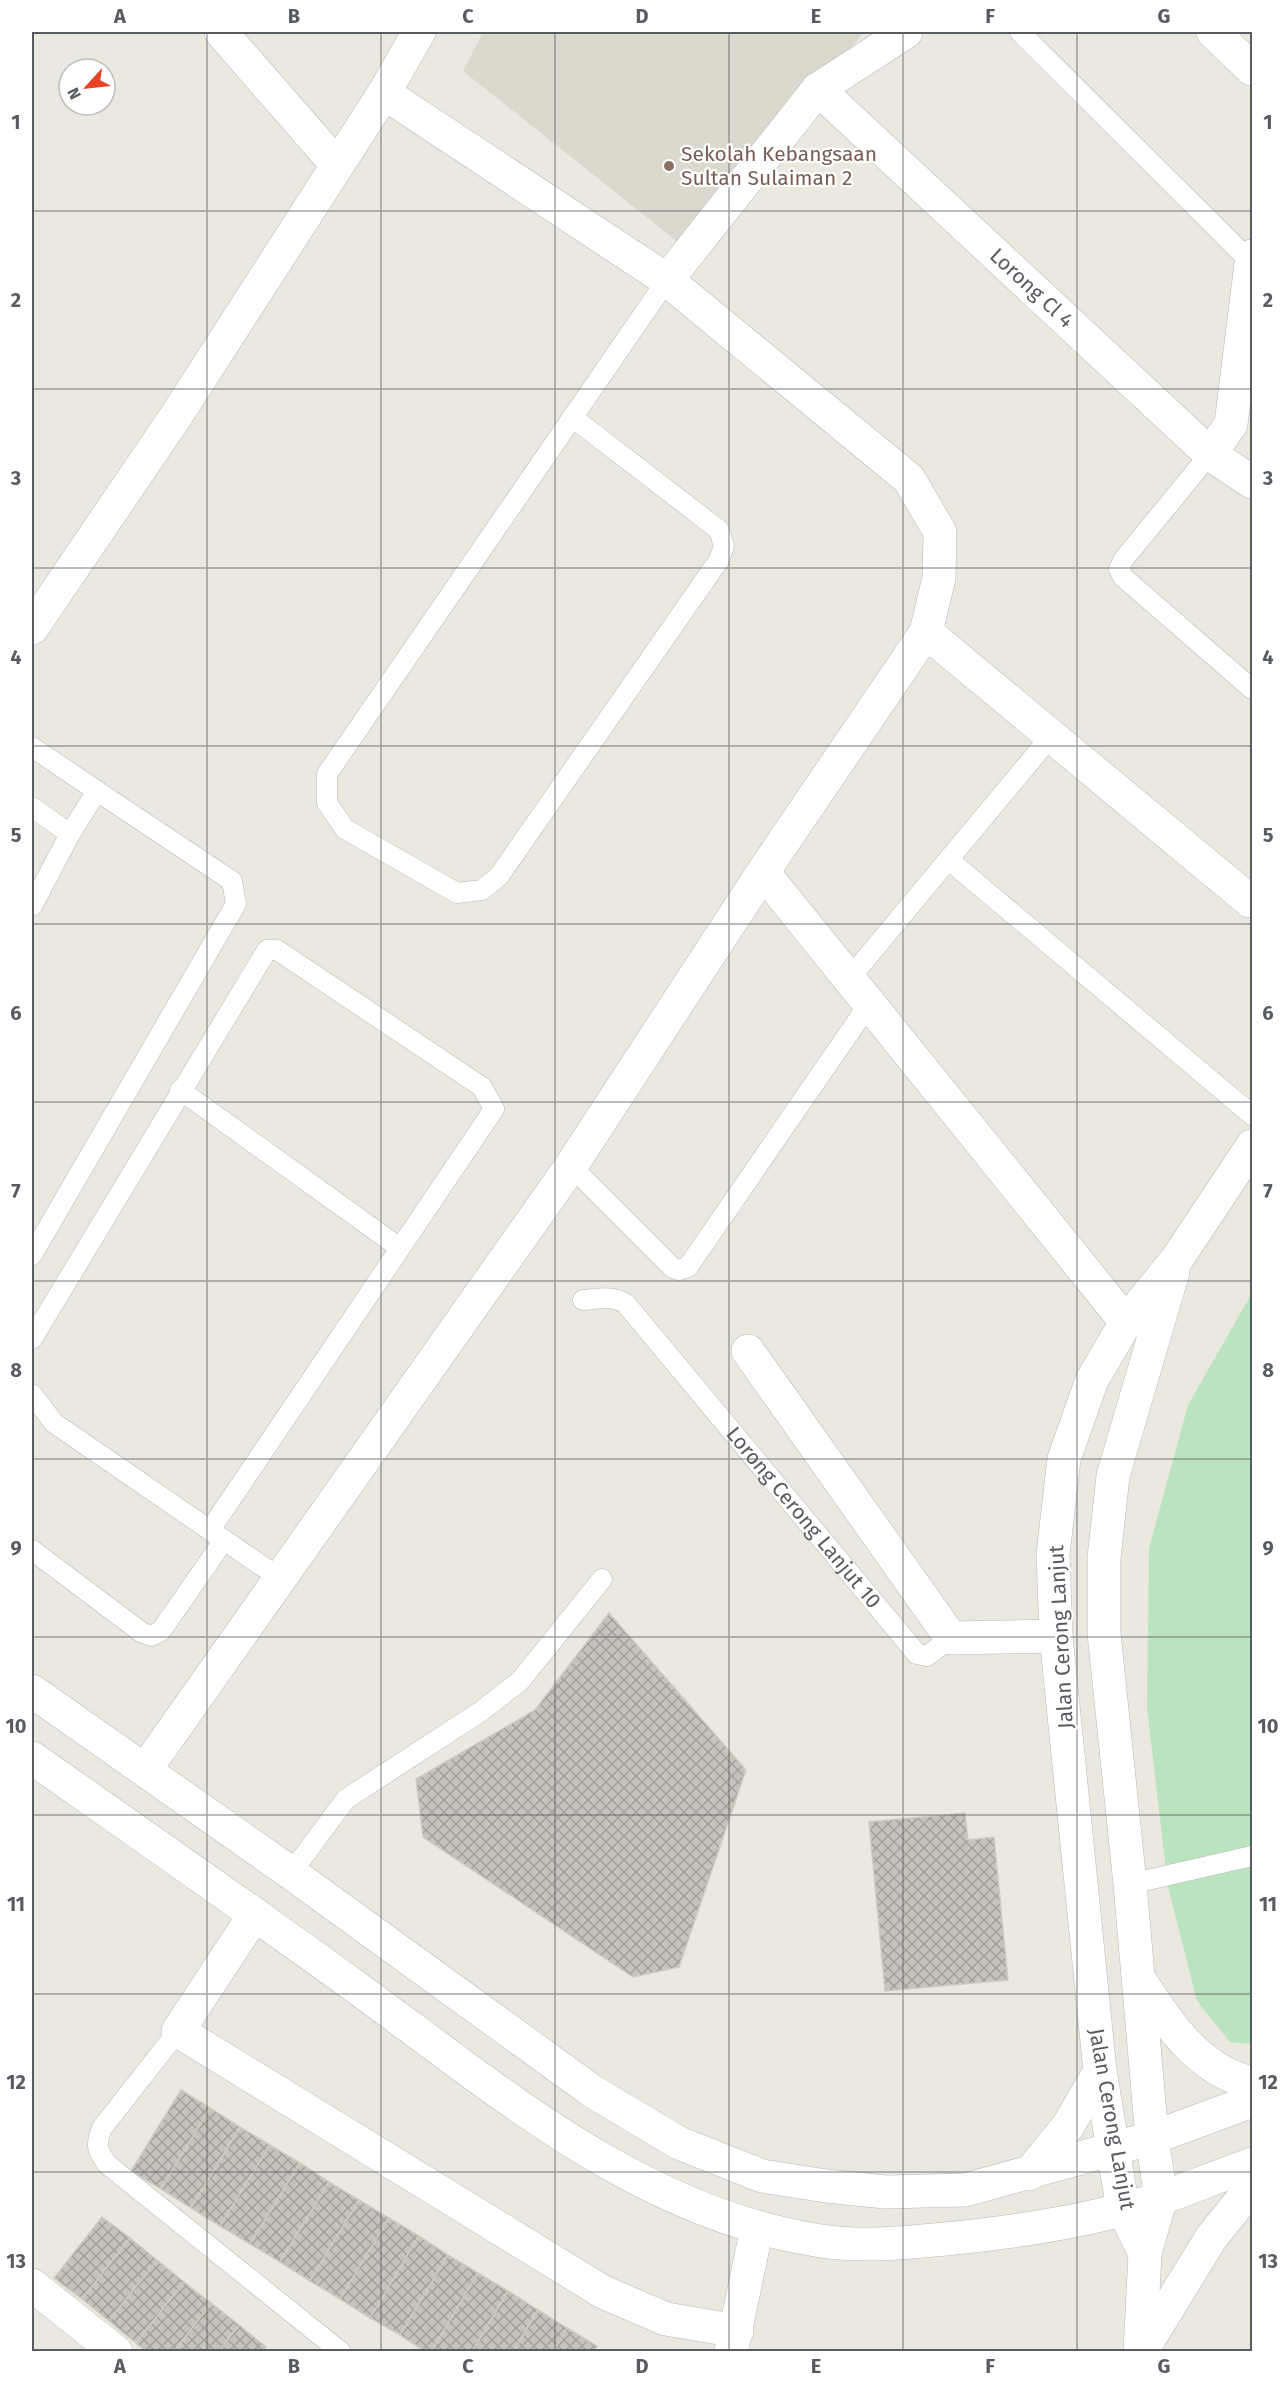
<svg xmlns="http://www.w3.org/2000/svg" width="1284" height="2383" font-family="'Fira Sans',sans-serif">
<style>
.education{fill:#dbd8cd}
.park{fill:#bae4bd}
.building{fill:url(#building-cross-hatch);stroke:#d0cbbd;stroke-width:1.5}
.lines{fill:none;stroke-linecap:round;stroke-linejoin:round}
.lane-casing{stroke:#b5b7bc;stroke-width:21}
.street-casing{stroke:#b5b7bc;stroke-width:34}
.secondary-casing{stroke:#b5b8be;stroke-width:34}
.lane{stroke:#fff;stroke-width:20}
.street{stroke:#fff;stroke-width:33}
.secondary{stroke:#fff;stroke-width:33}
.grid{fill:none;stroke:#585b60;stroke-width:1.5;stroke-opacity:0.55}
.education-dot{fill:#8d6e63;stroke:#fff;stroke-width:2}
.labels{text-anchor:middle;stroke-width:4.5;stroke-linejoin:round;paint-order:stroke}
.education-label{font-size:21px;fill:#785e54;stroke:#fff;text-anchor:start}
.street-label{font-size:21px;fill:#585b60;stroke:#fff}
.neatline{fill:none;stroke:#585b60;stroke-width:2}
.grid-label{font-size:20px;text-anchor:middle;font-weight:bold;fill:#585b60}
</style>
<defs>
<pattern id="building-cross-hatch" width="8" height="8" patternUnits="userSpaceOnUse" patternTransform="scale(1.5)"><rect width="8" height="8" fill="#c6c3bc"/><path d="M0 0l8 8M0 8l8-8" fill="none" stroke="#a4a19c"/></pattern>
</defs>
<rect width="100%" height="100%" fill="#ebe9df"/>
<!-- education -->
<polygon class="education" points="483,32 864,32 689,251 463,71"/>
<!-- park -->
<polygon class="park" points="1252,1293 1252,2044 1230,2042 1197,2001 1168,1887 1147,1708 1149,1548 1188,1405"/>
<!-- building -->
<g class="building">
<polygon points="609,1613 746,1770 679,1967 633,1977 423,1837 416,1779 535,1710"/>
<polygon points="965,1813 968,1840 994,1837 1008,1980 885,1991 869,1822"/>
<polygon points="181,2090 210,2108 161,2189 131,2171"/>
<polygon points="210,2108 240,2127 191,2208 161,2189"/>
<polygon points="240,2127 270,2145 220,2226 191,2208"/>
<polygon points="270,2145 300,2163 250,2244 220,2226"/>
<polygon points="300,2163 329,2182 280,2262 250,2244"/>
<polygon points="329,2182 359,2200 310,2281 280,2262"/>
<polygon points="359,2200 389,2218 340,2299 310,2281"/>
<polygon points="102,2217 130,2238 82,2299 54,2278"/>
<polygon points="389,2218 419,2236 370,2318 340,2299"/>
<polygon points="419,2236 448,2255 400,2335 370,2318"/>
<polygon points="130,2238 157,2260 109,2321 82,2299"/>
<polygon points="448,2255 478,2273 431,2352 426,2352 400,2335"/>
<polygon points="157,2260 184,2282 136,2343 109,2321"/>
<polygon points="478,2273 508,2291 472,2352 431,2352"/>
<polygon points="184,2282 211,2303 174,2352 147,2352 136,2343"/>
<polygon points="508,2291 538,2310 513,2352 472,2352"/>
<polygon points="211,2303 239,2325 218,2352 174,2352"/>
<polygon points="538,2310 567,2328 553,2352 513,2352"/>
<polygon points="239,2325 266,2347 263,2352 218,2352"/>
<polygon points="567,2328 597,2346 594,2352 553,2352"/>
</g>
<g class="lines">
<defs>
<g id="lane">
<polyline points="1020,32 1252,263"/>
<polyline points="572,417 719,530 724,546 719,560 499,876 482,890 457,893 345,829 327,803 327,774 667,280"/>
<polyline points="1210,454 1123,560 1119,569 1123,577 1252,689"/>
<polyline points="32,747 97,791"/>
<polyline points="32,807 70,834"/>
<polyline points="949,860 1252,1115"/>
<polyline points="32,906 70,834 97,791 232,881 236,904 32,1255"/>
<polyline points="849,979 1052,735"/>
<polyline points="180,1090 400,1248"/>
<polyline points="571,1166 673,1268 679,1270 688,1267 869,1004"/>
<path id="s1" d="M583,1300c15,-1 30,-5 43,4l291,350 10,2 24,-18"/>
<polyline points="32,1339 267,950 277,950 482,1087 494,1109 210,1530"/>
<polyline points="32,1394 54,1423 281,1579"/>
<polyline points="32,1550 141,1632 151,1636 161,1631 224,1540"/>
<polyline points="291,1873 346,1799 480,1712 520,1681 602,1579"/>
<polyline points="1130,1884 1252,1856"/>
<path d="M178,2031l-76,97c-7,17 -5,23 6,37l233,187"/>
</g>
<g id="street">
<polyline points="221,32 337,165"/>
<polyline points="1213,32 1252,69"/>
<path id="s2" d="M818,89l392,365 42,28"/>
<polyline points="384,93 667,280 909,479 940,532 939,578 926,632"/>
<polyline points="667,280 818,89 906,32"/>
<polyline points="1210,454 1231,424 1252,256"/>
<polyline points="763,872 1126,1322"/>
<polyline points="748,1351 951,1638 1056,1636"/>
<polyline points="145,1770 571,1166 763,872 926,632 1250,901"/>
<polyline points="255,1914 178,2031 603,2292 666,2319 737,2331"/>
<polyline points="32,2285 116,2352"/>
<polyline points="731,2352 757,2228"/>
</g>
<g id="secondary">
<polyline points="32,628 176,416 384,93 419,32"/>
<polyline points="32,1691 291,1873 592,2091 679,2143 762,2176 826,2186 886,2192 965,2190 1152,2138 1252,2101"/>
<path d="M32,1758c107,75 215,150 321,227 144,104 287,229 468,256 41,6 83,2 124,-2 72,-7 148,-18 217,-41 30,-11 60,-23 90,-34"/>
<path d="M1140,1980c27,43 59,91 112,103"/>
<polyline points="1029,2174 1068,2126 1100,2071"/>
<polyline points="1145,2253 1123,2209 1100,2071 1056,1636 1053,1554 1064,1459 1092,1380 1126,1322 1177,1259 1252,1146"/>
<polyline points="1143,2349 1211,2238 1252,2187"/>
<polyline points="1140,2352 1145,2253 1161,2198 1152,2138 1130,1884 1104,1633 1104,1558 1113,1476 1173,1272"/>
</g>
</defs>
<!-- lane casing -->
<use href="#lane" class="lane-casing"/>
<!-- street casing -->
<use href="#street" class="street-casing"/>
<!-- secondary casing -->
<use href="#secondary" class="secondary-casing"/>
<!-- lane -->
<use href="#lane" class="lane"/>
<!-- street -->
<use href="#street" class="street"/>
<!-- secondary -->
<use href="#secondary" class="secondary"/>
</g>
<!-- grid -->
<path class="grid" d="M207,32v2320M381,32v2320M555,32v2320M729,32v2320M903,32v2320M1077,32v2320M32,211h1220M32,389h1220M32,568h1220M32,746h1220M32,924h1220M32,1102h1220M32,1281h1220M32,1459h1220M32,1637h1220M32,1815h1220M32,1994h1220M32,2172h1220"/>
<!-- markers -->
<circle class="education-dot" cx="669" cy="166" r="6"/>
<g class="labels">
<!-- education labels -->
<g class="education-label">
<text x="681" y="161">Sekolah Kebangsaan<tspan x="681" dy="24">Sultan Sulaiman 2</tspan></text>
</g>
<!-- street labels -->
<g class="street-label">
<text dy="7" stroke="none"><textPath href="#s2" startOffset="292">Lorong Cl 4</textPath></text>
<text dy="7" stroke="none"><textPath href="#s1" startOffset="322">Lorong Cerong Lanjut 10</textPath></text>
<text transform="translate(1061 1637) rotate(-93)" y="7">Jalan Cerong Lanjut</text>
<text transform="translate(1112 2119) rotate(80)" y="7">Jalan Cerong Lanjut</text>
</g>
</g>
<!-- border -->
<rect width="1284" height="2383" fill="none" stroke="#ffffff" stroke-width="66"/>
<!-- north arrow -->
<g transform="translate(87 87) rotate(243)"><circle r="28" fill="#ffffff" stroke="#bcbdbf" stroke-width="1.5"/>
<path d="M0-4.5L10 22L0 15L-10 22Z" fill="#e84328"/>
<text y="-9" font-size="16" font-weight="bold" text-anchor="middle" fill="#585b60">N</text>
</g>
<rect x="33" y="33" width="1218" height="2317" class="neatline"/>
<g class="grid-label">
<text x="120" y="23">A</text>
<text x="294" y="23">B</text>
<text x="468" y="23">C</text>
<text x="642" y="23">D</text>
<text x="816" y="23">E</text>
<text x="990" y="23">F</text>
<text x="1164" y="23">G</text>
<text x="16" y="129">1</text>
<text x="1268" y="129">1</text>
<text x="16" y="307">2</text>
<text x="1268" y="307">2</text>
<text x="16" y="485">3</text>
<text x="1268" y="485">3</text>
<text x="16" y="664">4</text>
<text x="1268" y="664">4</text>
<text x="16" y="842">5</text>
<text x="1268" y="842">5</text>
<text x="16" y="1020">6</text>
<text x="1268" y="1020">6</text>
<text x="16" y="1198">7</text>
<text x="1268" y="1198">7</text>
<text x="16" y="1377">8</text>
<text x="1268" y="1377">8</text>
<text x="16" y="1555">9</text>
<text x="1268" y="1555">9</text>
<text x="16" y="1733">10</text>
<text x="1268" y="1733">10</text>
<text x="16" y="1911">11</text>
<text x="1268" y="1911">11</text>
<text x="16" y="2089">12</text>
<text x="1268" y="2089">12</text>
<text x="16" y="2268">13</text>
<text x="1268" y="2268">13</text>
<text x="120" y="2373">A</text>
<text x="294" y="2373">B</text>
<text x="468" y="2373">C</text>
<text x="642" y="2373">D</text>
<text x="816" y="2373">E</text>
<text x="990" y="2373">F</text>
<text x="1164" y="2373">G</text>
</g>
</svg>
